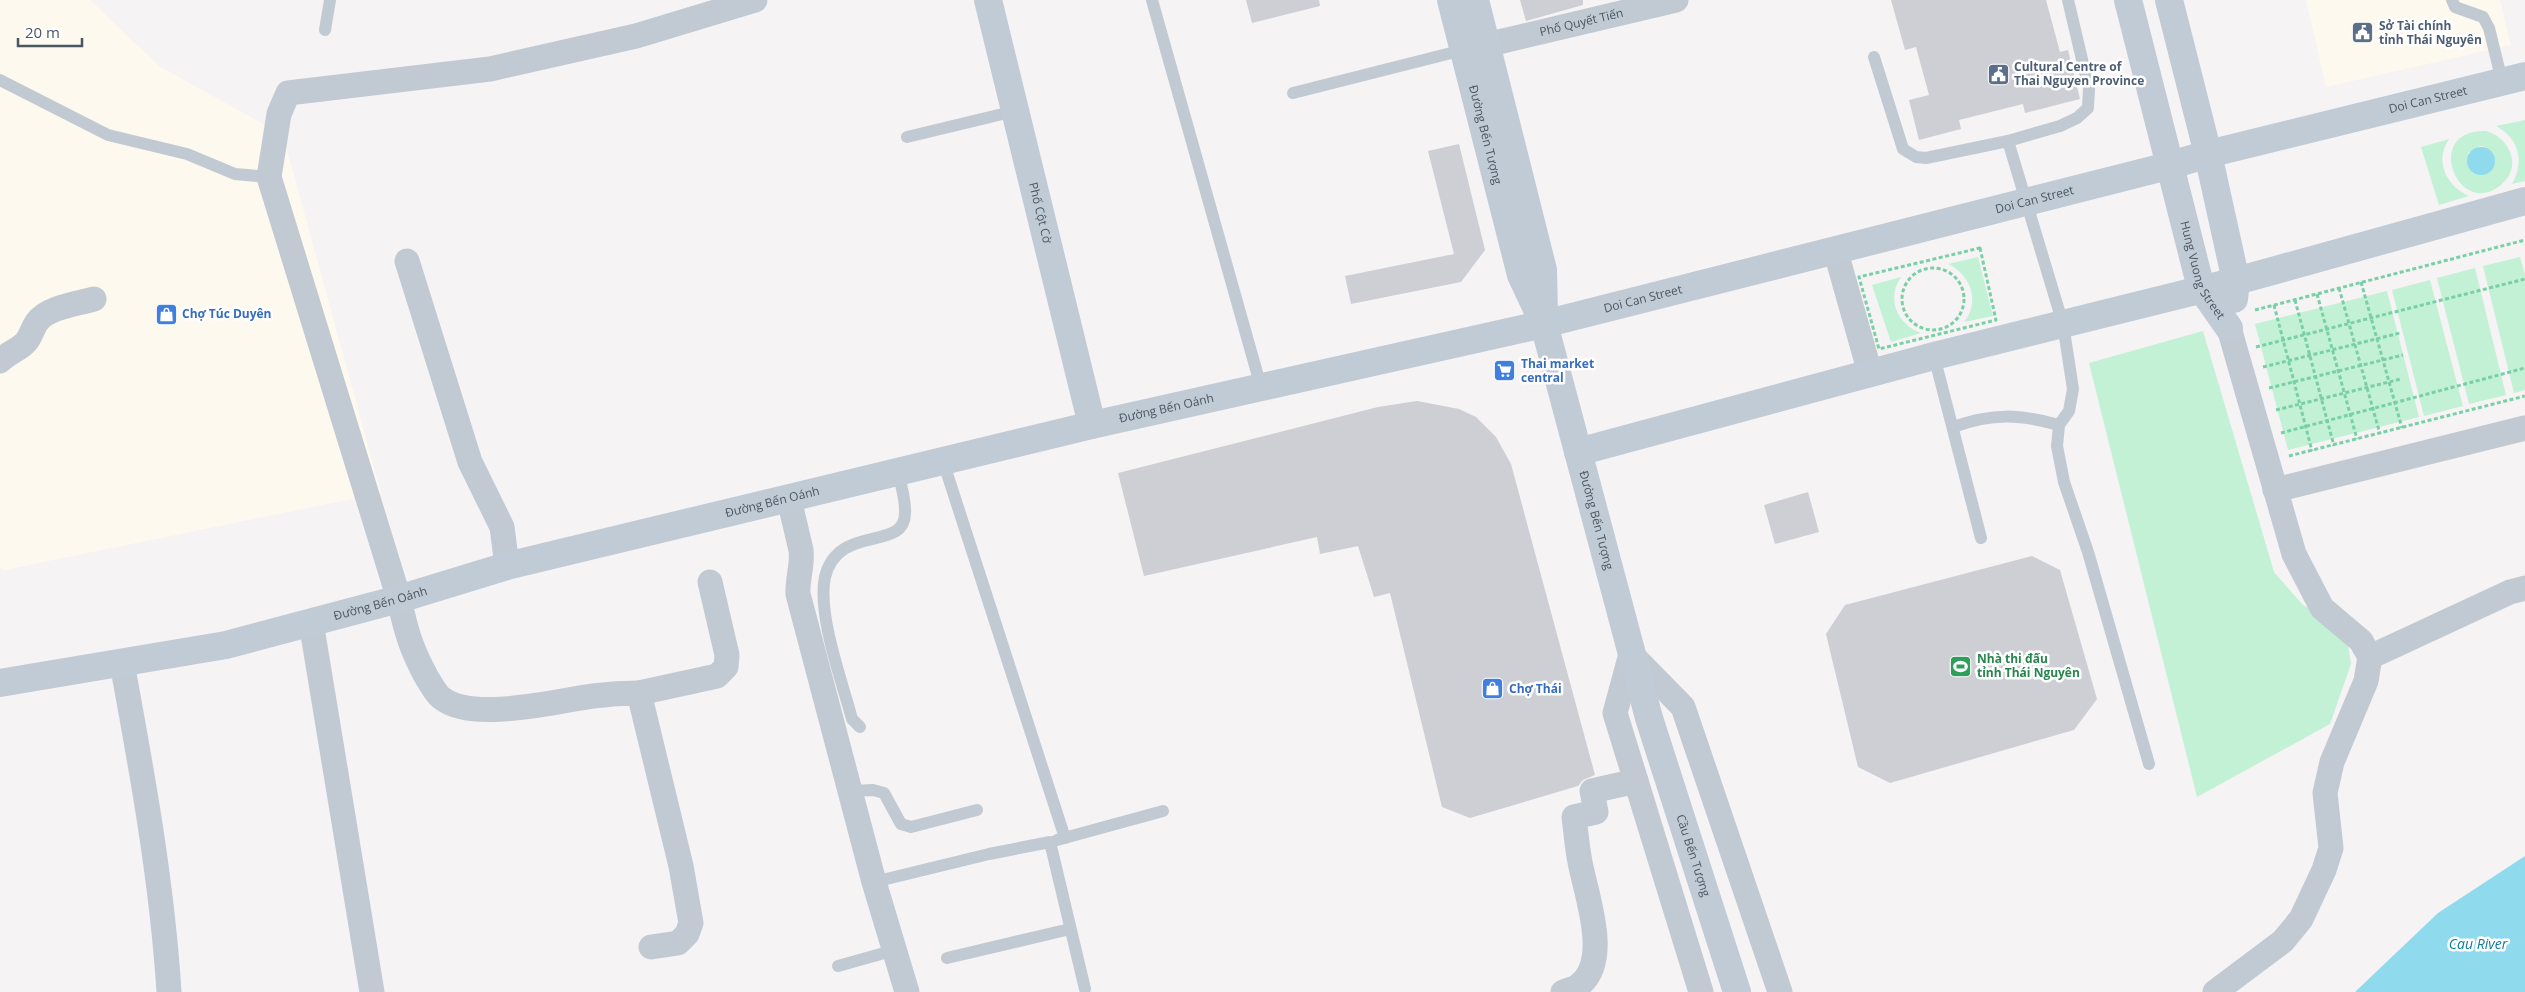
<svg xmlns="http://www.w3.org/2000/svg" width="2525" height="992" font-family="'Open Sans',sans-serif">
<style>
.commercial{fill:#fdf9ef}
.green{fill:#c3f1d5;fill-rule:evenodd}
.water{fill:#90daee}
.building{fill:#cdcfd5}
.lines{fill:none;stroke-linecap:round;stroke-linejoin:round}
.path{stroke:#7ad0a6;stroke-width:3;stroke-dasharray:4 2.5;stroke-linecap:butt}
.lane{stroke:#c1cad2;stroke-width:12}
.street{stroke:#c1cad2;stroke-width:25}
.secondary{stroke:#c1cbd6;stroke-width:28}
.labels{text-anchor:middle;stroke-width:5;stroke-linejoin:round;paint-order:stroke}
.street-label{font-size:12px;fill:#4a5661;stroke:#fff}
.service-label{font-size:12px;font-weight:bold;fill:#4e5e75;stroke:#fff;text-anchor:start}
.shop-label{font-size:12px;font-weight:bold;fill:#366cbe;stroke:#fff;text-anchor:start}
.leisure-label{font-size:12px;font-weight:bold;fill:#27864d;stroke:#fff;text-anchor:start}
.water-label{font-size:14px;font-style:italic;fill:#0c7c9b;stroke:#fff}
</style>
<rect width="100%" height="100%" fill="#f5f3f3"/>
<!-- commercial -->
<g class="commercial">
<polygon points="0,0 90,0 159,66 283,135 381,493 5,570 0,568"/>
<polygon points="2306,0 2500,0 2511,45 2326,87"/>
</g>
<!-- green -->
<g class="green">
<path d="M2525,120v61l-13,3c13,-22 7,-46 -16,-58z"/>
<path d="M2486,131c23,6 37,35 16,53 -43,38 -81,-55 -16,-53zM2480,146l5,1 5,24 -9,4 -13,-22z"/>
<path d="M2449,139c-15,22 -3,47 20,57l-30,9 -18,-58z"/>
<path d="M1978,257l15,59 -29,6c17,-21 6,-48 -16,-58z"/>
<polygon points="2520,257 2525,275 2525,390 2514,393 2483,266"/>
<polygon points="2475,268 2506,395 2469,404 2437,278"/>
<path d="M1901,277c-15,22 -4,47 20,56l-30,9 -19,-57z"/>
<polygon points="2430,280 2463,406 2424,416 2392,290"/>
<polygon points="2387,291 2419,417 2288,450 2255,324"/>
<polygon points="2203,331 2274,572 2302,604 2333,624 2348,645 2351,664 2330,724 2197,797 2089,363"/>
</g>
<!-- water -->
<g class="water">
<circle cx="2481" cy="161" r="14"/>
<polygon points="2525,856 2525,992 2355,992 2438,913"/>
</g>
<!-- building -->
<g class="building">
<polygon points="1246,0 1319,0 1320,6 1252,23"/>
<polygon points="1520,0 1583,0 1583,5 1526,21"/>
<polygon points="1891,0 2046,0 2060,52 2068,50 2080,99 2025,113 2023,104 1959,120 1961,129 1919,140 1909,100 1929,95 1916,47 1905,50"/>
<polygon points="1459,144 1485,250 1461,282 1351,304 1345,276 1454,254 1428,151"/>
<polygon points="1417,401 1459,409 1476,417 1496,437 1511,464 1595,775 1583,780 1578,786 1470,818 1442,807 1390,593 1374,597 1358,546 1320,554 1317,537 1144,576 1118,473 1378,407"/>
<polygon points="1808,492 1819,532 1775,544 1764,505"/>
<polygon points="2032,556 2060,570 2097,699 2074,730 1890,783 1858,767 1826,634 1845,605"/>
</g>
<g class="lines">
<!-- path -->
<g class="path">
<polygon points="1980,248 1996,320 1879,349 1859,277"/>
<circle cx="1933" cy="299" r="31"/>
<polyline points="2361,282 2402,428"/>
<polyline points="2339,288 2380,434"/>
<polyline points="2317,294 2357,439"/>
<polyline points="2295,300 2334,446"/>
<polyline points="2274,305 2312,451"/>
<polyline points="2255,310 2525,240"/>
<polyline points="2256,347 2525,279"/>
<polyline points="2263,367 2400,333"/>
<polyline points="2269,388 2403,355"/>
<polyline points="2276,410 2401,379"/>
<polyline points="2281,433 2525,368"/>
<polyline points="2289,456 2525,396"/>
</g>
<!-- lane -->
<g class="lane">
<polyline points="1152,0 1261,387"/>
<polyline points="2452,0 2455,7 2483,17 2489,28 2502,81"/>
<polyline points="325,30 330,0"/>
<polyline points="1874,57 1903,149 1916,157 1926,158 2008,141 2063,324 2073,389 2069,411 2059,425 2057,446 2064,482 2088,552 2149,764"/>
<polyline points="0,80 108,135 187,154 235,174 269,177"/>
<polyline points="1293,93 1467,49"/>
<polyline points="907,137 1015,111"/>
<polyline points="2008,141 2060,126 2077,118 2088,108 2089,89 2068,0"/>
<polyline points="1934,356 1981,538"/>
<path d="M1953,427c40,-14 66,-13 106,-2"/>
<polyline points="943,461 1065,838"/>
<path d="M860,727l-8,-8c-10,-38 -35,-105 -27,-142 13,-54 79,-25 80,-63 1,-14 -4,-28 -7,-42"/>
<polyline points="851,791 873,790 884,793 901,824 911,827 977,810"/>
<polyline points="1057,840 1163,811"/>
<polyline points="874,882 989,854 1050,842 1085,989"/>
<polyline points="947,958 1070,929"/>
<polyline points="838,966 895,950"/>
</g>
<!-- street -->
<g class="street">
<path id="s1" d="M1486,45l190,-45"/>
<polyline points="1835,249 1870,373"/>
<polyline points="407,261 470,462 502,527 507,566"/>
<path d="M0,361c8,-8 18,-11 25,-18 6,-6 7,-14 12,-21 11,-15 40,-18 57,-23"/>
<polyline points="2275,490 2525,428"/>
<path d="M789,499l12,51c2,15 -4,29 -3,44l76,288 33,110"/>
<polyline points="311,622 372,992"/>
<polyline points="1631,654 1683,707 1780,992"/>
<polyline points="1631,654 1615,713 1701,992"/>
<polyline points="2370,657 2510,592 2525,588"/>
<path d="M122,663c20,109 40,218 47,329"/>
<polyline points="639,693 717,676 726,667 727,655 710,582"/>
<path d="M651,947l27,-4 9,-9 4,-11 -10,-57 -42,-173c-15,0 -31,1 -46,3 -37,5 -119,26 -150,3 -7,-4 -11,-14 -16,-21 -16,-29 -21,-47 -28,-79l-130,-422 10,-63 9,-21 202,-24 146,-33 119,-36"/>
<path d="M1563,992c5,-2 11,-3 15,-6 34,-24 8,-91 2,-124 -3,-15 -4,-30 -6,-45l22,-5 -4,-21 44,-10"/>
<polyline points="2215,992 2283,941 2301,919 2324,870 2331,848 2325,793 2332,762 2366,681 2370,657 2361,641 2322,608 2294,554 2229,328"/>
</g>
<!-- secondary -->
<g class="secondary">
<path id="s2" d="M988,0l104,425"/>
<path id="s3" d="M1451,0l70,275 23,49 105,394 88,274"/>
<polyline points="1475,0 1543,270 1544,315"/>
<path id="s4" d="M2128,0l73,288 28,40"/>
<polyline points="2169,0 2208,154 2236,281 2234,299"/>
<polyline points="1578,452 1934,356 2236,281 2525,201"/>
<path id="s5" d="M0,683l226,-38 173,-46 108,-33 585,-141 452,-101 624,-158 40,-12 317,-78"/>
</g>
</g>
<!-- icons -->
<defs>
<symbol id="civic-square" viewBox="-11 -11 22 22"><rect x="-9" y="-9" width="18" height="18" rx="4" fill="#5c6f8a" stroke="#fff"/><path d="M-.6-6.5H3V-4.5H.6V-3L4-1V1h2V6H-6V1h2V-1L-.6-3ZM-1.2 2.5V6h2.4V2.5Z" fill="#fff"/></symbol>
<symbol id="shop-square" viewBox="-11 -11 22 22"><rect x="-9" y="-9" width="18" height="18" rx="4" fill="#3f7fe0" stroke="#fff"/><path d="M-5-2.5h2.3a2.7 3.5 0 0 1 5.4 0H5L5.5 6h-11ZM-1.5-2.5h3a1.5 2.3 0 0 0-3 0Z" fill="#fff"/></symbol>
<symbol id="supermarket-square" viewBox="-11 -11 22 22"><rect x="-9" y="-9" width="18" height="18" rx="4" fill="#3f7fe0" stroke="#fff"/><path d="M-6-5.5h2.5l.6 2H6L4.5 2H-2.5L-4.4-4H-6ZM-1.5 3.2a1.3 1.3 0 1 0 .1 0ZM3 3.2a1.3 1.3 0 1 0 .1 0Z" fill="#fff"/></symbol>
<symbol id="stadium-square" viewBox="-11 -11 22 22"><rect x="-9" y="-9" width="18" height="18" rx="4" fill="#2e9e5b" stroke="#fff"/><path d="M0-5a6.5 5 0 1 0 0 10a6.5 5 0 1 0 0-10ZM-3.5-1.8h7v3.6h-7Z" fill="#fff"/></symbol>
</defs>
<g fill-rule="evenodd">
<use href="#civic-square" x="2350" y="20" width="25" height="25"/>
<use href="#civic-square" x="1986" y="62" width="25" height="25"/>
<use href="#shop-square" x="154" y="302" width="25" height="25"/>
<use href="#supermarket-square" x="1492" y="358" width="25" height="25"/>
<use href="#stadium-square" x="1948" y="654" width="25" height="25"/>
<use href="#shop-square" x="1480" y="676" width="25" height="25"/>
</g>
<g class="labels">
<!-- street labels -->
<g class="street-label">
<text dy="4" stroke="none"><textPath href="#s1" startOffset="98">Phố Quyết Tiến</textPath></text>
<text dy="4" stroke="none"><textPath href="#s5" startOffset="2498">Doi Can Street</textPath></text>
<text dy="4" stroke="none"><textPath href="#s3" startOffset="139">Đường Bến Tượng</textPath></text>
<text dy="4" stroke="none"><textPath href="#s5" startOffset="2092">Doi Can Street</textPath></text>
<text dy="4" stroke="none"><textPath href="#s2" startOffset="219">Phố Cột Cờ</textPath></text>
<text dy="4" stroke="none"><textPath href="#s4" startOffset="281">Hung Vuong Street</textPath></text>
<text dy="4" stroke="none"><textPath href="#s5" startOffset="1688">Doi Can Street</textPath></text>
<text dy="4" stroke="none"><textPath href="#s5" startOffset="1199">Đường Bến Oánh</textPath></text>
<text dy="4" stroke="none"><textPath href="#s5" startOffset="794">Đường Bến Oánh</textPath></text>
<text dy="4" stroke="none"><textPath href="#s3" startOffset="541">Đường Bến Tượng</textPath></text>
<text dy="4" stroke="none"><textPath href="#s5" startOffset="389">Đường Bến Oánh</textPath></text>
<text dy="4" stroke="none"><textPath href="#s3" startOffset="890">Cầu Bến Tượng</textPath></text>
</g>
<!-- service labels -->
<g class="service-label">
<text x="2379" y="30">Sở Tài chính<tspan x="2379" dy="14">tỉnh Thái Nguyên</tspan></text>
<text x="2014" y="71">Cultural Centre of<tspan x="2014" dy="14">Thai Nguyen Province</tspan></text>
</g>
<!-- shop labels -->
<g class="shop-label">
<text x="182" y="318">Chợ Túc Duyên</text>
<text x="1521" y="368">Thai market<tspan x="1521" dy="14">central</tspan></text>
<text x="1509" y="693">Chợ Thái</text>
</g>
<!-- leisure labels -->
<g class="leisure-label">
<text x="1977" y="663">Nhà thi đấu<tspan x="1977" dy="14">tỉnh Thái Nguyên</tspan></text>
</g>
<!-- water labels -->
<g class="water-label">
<text x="2478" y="949">Cau River</text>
</g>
</g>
<!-- scale -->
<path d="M18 38v8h64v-8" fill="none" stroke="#4a5661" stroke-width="2.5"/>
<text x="25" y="38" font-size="15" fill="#4a5661" stroke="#ffffff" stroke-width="4" paint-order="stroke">20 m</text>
</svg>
